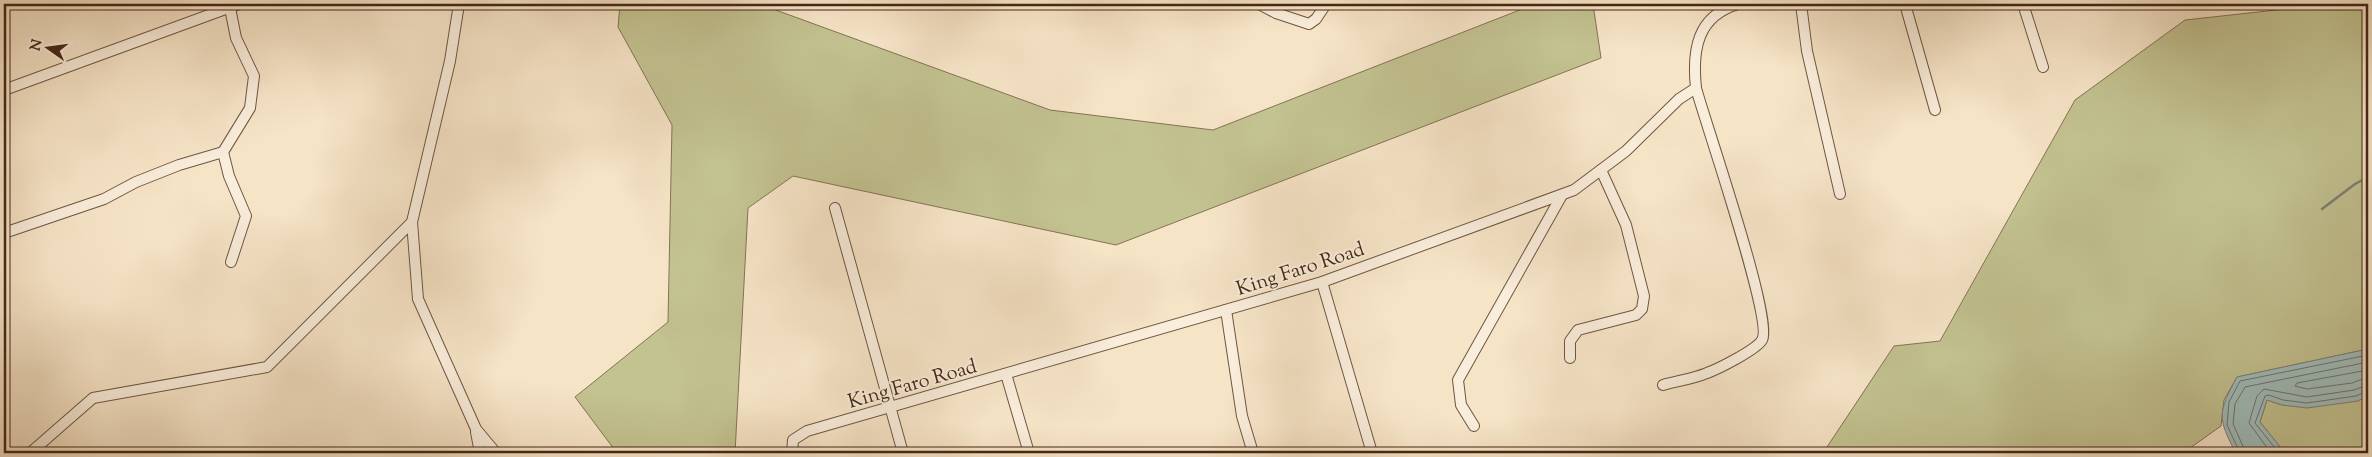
<svg xmlns="http://www.w3.org/2000/svg" width="2372" height="457" font-family="'Sorts Mill Goudy',serif">
<style>
.green{fill:#c3c291;stroke:#847454}
.water{fill:#9fbdbd;stroke:#7b817a}
.lines{fill:none;stroke-linecap:round;stroke-linejoin:round}
.shore{stroke:#72726a;stroke-width:1}
.stream{stroke:#7b817a;stroke-width:2.5}
.minor-casing{stroke:#705642;stroke-width:12}
.minor{stroke:#f9eddb;stroke-width:10}
.labels{text-anchor:middle;stroke-width:4;stroke-linejoin:round;paint-order:stroke}
.street-label{font-size:20px;fill:#442716;stroke:#f9eddb}
</style>
<rect width="100%" height="100%" fill="#f6e4c7"/>
<filter id="stains"><feTurbulence type="fractalNoise" baseFrequency=".004" numOctaves="4"/><feColorMatrix values="0 0 0 0 .2 0 0 0 0 .09 0 0 0 0 .02 0 0 0 .5 -.17"/></filter>
<radialGradient id="worn" r=".72"><stop offset=".6" stop-color="#630" stop-opacity="0"/><stop offset="1" stop-color="#630" stop-opacity=".3"/></radialGradient>
<!-- green -->
<g class="green">
<polygon points="620,4 768,4 773,9 1050,110 1213,130 1535,4 1593,4 1601,58 1116,245 793,176 748,208 735,453 617,453 575,397 668,322 672,125 618,27"/>
<polygon points="2331,4 2368,4 2368,349 2237,377 2224,400 2221,426 2183,453 1823,453 1894,346 1940,341 2075,100 2185,20"/>
<polygon points="2368,395 2368,453 2285,453 2260,422 2267,400 2282,405 2358,401"/>
</g>
<!-- water -->
<path class="water" d="M2368,349v46l-10,6 -51,7 -25,-3 -15,-5 -7,22 25,31h-49c-19,-35 -18,-41 1,-76z"/>
<g class="lines">
<!-- shore -->
<g class="shore">
<polyline points="2368,370 2297,383 2295,386 2307,389 2352,383 2368,377"/>
<polyline points="2240,453 2227,425 2229,402 2240,381 2368,355"/>
<polyline points="2246,453 2233,424 2235,404 2245,387 2368,362"/>
<polyline points="2271,453 2249,423 2257,396 2264,389 2307,397 2354,390 2368,385"/>
<polyline points="2279,453 2255,423 2265,396 2269,395 2283,400 2307,403 2356,396 2368,391"/>
</g>
<!-- stream -->
<polyline class="stream" points="2322,209 2355,184 2368,177"/>
<defs>
<g id="minor">
<polyline points="459,4 450,61 412,222 418,299 476,429 496,453"/>
<polyline points="1259,4 1276,13 1309,24 1316,19 1326,4"/>
<polyline points="1801,4 1807,51 1840,194"/>
<polyline points="1905,4 1935,110"/>
<polyline points="2023,4 2043,67"/>
<polyline points="230,8 236,38 254,76 250,108 223,152 229,176 246,216 231,262"/>
<polyline points="4,90 239,4"/>
<polyline points="835,208 903,453"/>
<polyline points="4,233 104,199 136,182 179,165 223,152"/>
<polyline points="1322,282 1372,453"/>
<polyline points="1226,310 1242,416 1253,453"/>
<polyline points="1570,358 1570,341 1578,330 1636,315 1642,309 1644,296 1626,225 1601,170"/>
<polyline points="1006,374 1029,453"/>
<path d="M1663,385c14,-4 30,-6 44,-12 11,-4 49,-23 55,-33 12,-19 -57,-218 -66,-252"/>
<polyline points="1474,426 1461,405 1458,380 1562,195"/>
<polyline points="476,432 480,453"/>
<polyline points="30,453 93,398 267,367 412,222"/>
<path d="M792,453l1,-13 14,-9 515,-149 252,-92 52,-39 53,-52 17,-11c-4,-38 1,-72 42,-84"/>
</g>
</defs>
<!-- minor casing -->
<use href="#minor" class="minor-casing"/>
<!-- minor -->
<use href="#minor" class="minor"/>
</g>
<g class="labels">
<!-- street labels -->
<g class="street-label">
<text transform="translate(1300 268) rotate(-18)" y="7">King Faro Road</text>
<text transform="translate(912 383) rotate(-16)" y="7">King Faro Road</text>
</g>
</g>
<!-- margin -->
<rect width="2372" height="457" fill="none" stroke="#f6e4c7" stroke-width="20"/>
<rect x="5" y="5" width="2362" height="447" fill="none" stroke="#442716" stroke-width="2.5"/>
<rect x="10" y="10" width="2352" height="437" fill="none" stroke="#442716"/>
<!-- north arrow -->
<g transform="translate(48 48) rotate(284)" stroke="#f9eddb" stroke-width="4" paint-order="stroke">
<path d="M0-4L9 19L0 12L-9 19Z" fill="#442716"/>
<text y="-8" font-size="14" font-weight="bold" text-anchor="middle" fill="#442716">N</text>
</g>
<rect width="100%" height="100%" filter="url(#stains)"/>
<rect width="100%" height="100%" fill="url(#worn)"/>
</svg>
